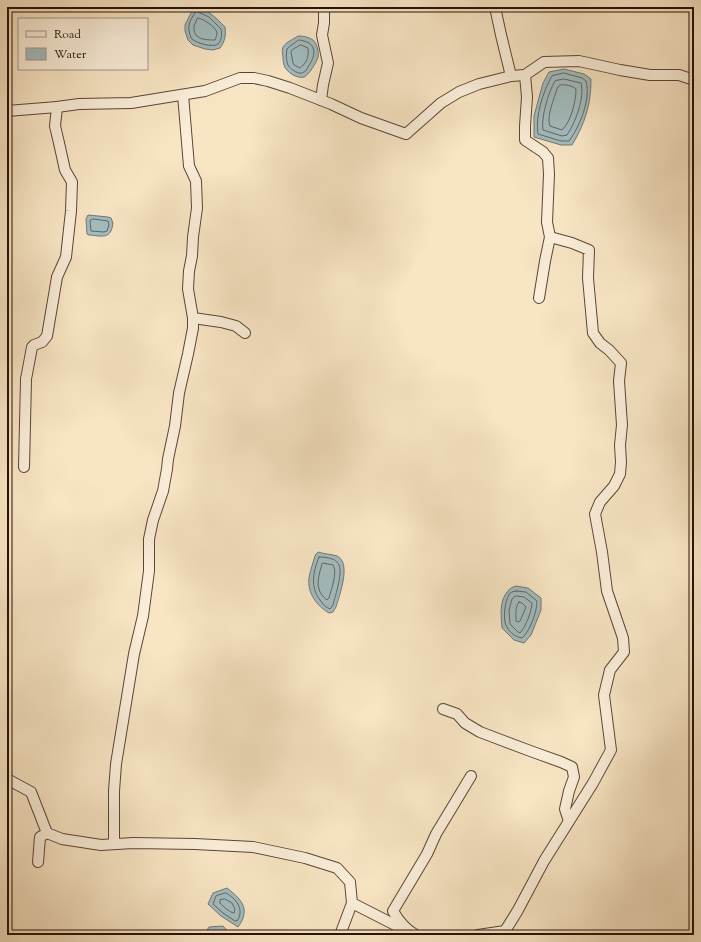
<svg xmlns="http://www.w3.org/2000/svg" width="701" height="942" font-family="'Sorts Mill Goudy',serif">
<style>
.water{fill:#a2bcbf;stroke:#707875}
.lines{fill:none;stroke-linecap:round;stroke-linejoin:round}
.shore{stroke:#646663;stroke-width:1}
.minor-casing{stroke:#5a4636;stroke-width:12}
.minor{stroke:#faeed9;stroke-width:10}
</style>
<rect width="100%" height="100%" fill="#f8e5c4"/>
<filter id="stains"><feTurbulence type="fractalNoise" baseFrequency=".005" numOctaves="4"/><feColorMatrix values="0 0 0 0 .2 0 0 0 0 .09 0 0 0 0 .02 0 0 0 .5 -.17"/></filter>
<radialGradient id="worn" r=".72"><stop offset=".6" stop-color="#630" stop-opacity="0"/><stop offset="1" stop-color="#630" stop-opacity=".3"/></radialGradient>
<!-- water -->
<g class="water">
<path d="M194,7c13,1 22,11 31,20 1,9 0,14 -5,21l-7,2 -8,-1 -12,-4 -5,-5 -3,-9v-6z"/>
<path d="M298,36c5,0 11,1 15,4 4,3 6,12 5,17 -1,5 -10,19 -14,20 -7,2 -18,-5 -20,-12 -1,-3 -1,-6 -1,-9 -1,-3 -1,-6 0,-9 3,-5 11,-8 15,-11z"/>
<path d="M564,69l20,5 7,5c0,26 -6,44 -19,66h-11l-27,-8v-21l9,-33 6,-11z"/>
<path d="M88,215l20,2 3,1 2,5c-2,17 -11,13 -24,12l-2,-1 -1,-15z"/>
<path d="M318,552c6,2 13,2 19,4 15,7 2,40 -1,51l-3,5 -4,1c-12,-7 -22,-20 -20,-35 1,-7 4,-15 6,-22l1,-2z"/>
<path d="M516,586l12,2 13,10v12l-10,25 -7,8 -10,-3 -12,-12c-1,-11 -3,-28 6,-37 2,-3 5,-4 8,-5z"/>
<path d="M227,888c10,8 21,17 16,30 -1,3 -3,6 -5,9l-17,-11 -13,-12 5,-11z"/>
<polygon points="223,926 231,935 204,935 209,927"/>
</g>
<g class="lines">
<!-- shore -->
<g class="shore">
<path d="M196,11l13,6 12,12c1,4 1,11 -3,15 -5,4 -23,-1 -27,-6 -1,-3 -3,-9 -2,-12 0,-5 5,-11 7,-15z"/>
<path d="M198,18c6,1 18,9 19,15 0,3 -1,4 -2,7 -5,0 -14,0 -18,-4 -3,-2 -3,-7 -3,-10z"/>
<path d="M299,40c18,2 18,14 9,27 -1,2 -2,4 -4,5 -4,4 -14,-3 -16,-7 -2,-4 -2,-11 -1,-16l2,-2z"/>
<path d="M301,45l7,3c1,8 -1,15 -8,20l-6,-3 -1,-2 -2,-11 1,-2z"/>
<path d="M564,73l18,5 4,3c5,18 -6,45 -17,60h-8l-23,-7c-3,-17 5,-43 14,-58z"/>
<path d="M564,79l17,4c4,15 -6,40 -14,52l-5,1 -19,-6c-2,-13 5,-37 12,-49z"/>
<path d="M560,85c5,-1 13,1 16,4 0,12 -5,33 -14,41l-12,-4c-4,-9 4,-27 7,-37z"/>
<polygon points="93,219 108,221 109,225 107,231 104,232 91,231 90,221"/>
<path d="M319,557c5,0 15,1 18,5 8,7 -2,34 -4,43l-3,4c-5,-2 -7,-5 -10,-9 -10,-13 -7,-28 -1,-43z"/>
<path d="M323,563l10,2c5,7 -2,25 -4,33l-2,2c-13,-10 -9,-22 -5,-36z"/>
<path d="M516,591l10,1 11,9c0,11 -7,30 -15,37 -6,-1 -12,-5 -15,-11 -5,-6 -2,-28 3,-34 2,-1 4,-2 6,-2z"/>
<path d="M517,596l7,1 8,6c0,8 -7,25 -12,30l-2,-1 -8,-8 -1,-14 3,-11 2,-2z"/>
<path d="M519,602l3,1 4,4 -6,14 -2,1 -2,-1c0,-7 -1,-14 3,-19z"/>
<path d="M226,893c10,5 19,17 11,28h-2l-12,-8 -10,-9 3,-8z"/>
<path d="M225,899l7,4 3,6 -1,4c-5,-1 -10,-6 -14,-10v-3z"/>
</g>
<defs>
<g id="minor">
<polyline points="495,7 501,35 511,76"/>
<polyline points="525,75 527,97 525,126 525,140 543,152 548,158 549,174 547,222 550,237 545,261 539,298"/>
<polyline points="183,95 189,166 196,181 197,208 193,237 192,256 189,271 188,289 193,318 221,322 236,326 245,333"/>
<polyline points="321,100 323,85 328,63 322,35 324,23 324,7"/>
<polyline points="7,111 57,107 79,104 131,103 205,91 240,78 254,78 268,81 290,88 331,104 361,118 406,134 441,103 459,92 479,84 511,76 525,75 544,62 579,61 620,70 650,75 679,75 694,80"/>
<polyline points="24,467 26,379 32,347 34,345 42,342 47,336 57,277 66,257 71,211 72,182 65,170 59,143 55,126 57,107"/>
<polyline points="443,709 457,714 465,723 480,732 533,752 561,762 572,767 574,777 569,791 565,809 569,821"/>
<polyline points="7,779 31,792 47,833 62,839 101,845 133,843 195,844 253,847 305,858 337,868 350,882 352,903 340,935"/>
<polyline points="114,844 114,791 116,764 134,654 143,616 149,571 149,539 153,520 163,491 167,469 168,459 175,426 179,393 188,354 193,328 193,318"/>
<polyline points="38,862 40,837 47,833"/>
<polyline points="352,903 403,929"/>
<path d="M416,935c-10,-5 -18,-15 -23,-24l34,-57 9,-20 35,-58"/>
<polyline points="478,935 505,931 518,910 544,861 593,783 611,750 604,695 610,670 624,652 623,638 607,591 602,552 595,514 600,502 614,486 620,474 621,462 620,445 622,425 619,381 621,363 609,350 600,343 593,333 588,278 589,250 572,243 550,237"/>
</g>
</defs>
<!-- minor casing -->
<use href="#minor" class="minor-casing"/>
<!-- minor -->
<use href="#minor" class="minor"/>
</g>
<!-- margin -->
<rect width="701" height="942" fill="none" stroke="#f8e5c4" stroke-width="24"/>
<rect x="8" y="8" width="685" height="926" fill="none" stroke="#261107" stroke-width="2"/>
<rect x="12" y="12" width="677" height="918" fill="none" stroke="#261107"/>
<!-- legend -->
<rect x="18" y="18" width="130" height="52" fill="#faeed9" stroke="#a59685"/>
<rect x="26" y="31" width="20" height="6" fill="#faeed9" stroke="#a59685"/>
<text x="54" y="38" font-size="12" fill="#261107">Road</text>
<rect x="26" y="48" width="20" height="12" fill="#a2bcbf" stroke="#a59685"/>
<text x="54" y="58" font-size="12" fill="#261107">Water</text>
<rect width="100%" height="100%" filter="url(#stains)"/>
<rect width="100%" height="100%" fill="url(#worn)"/>
</svg>
